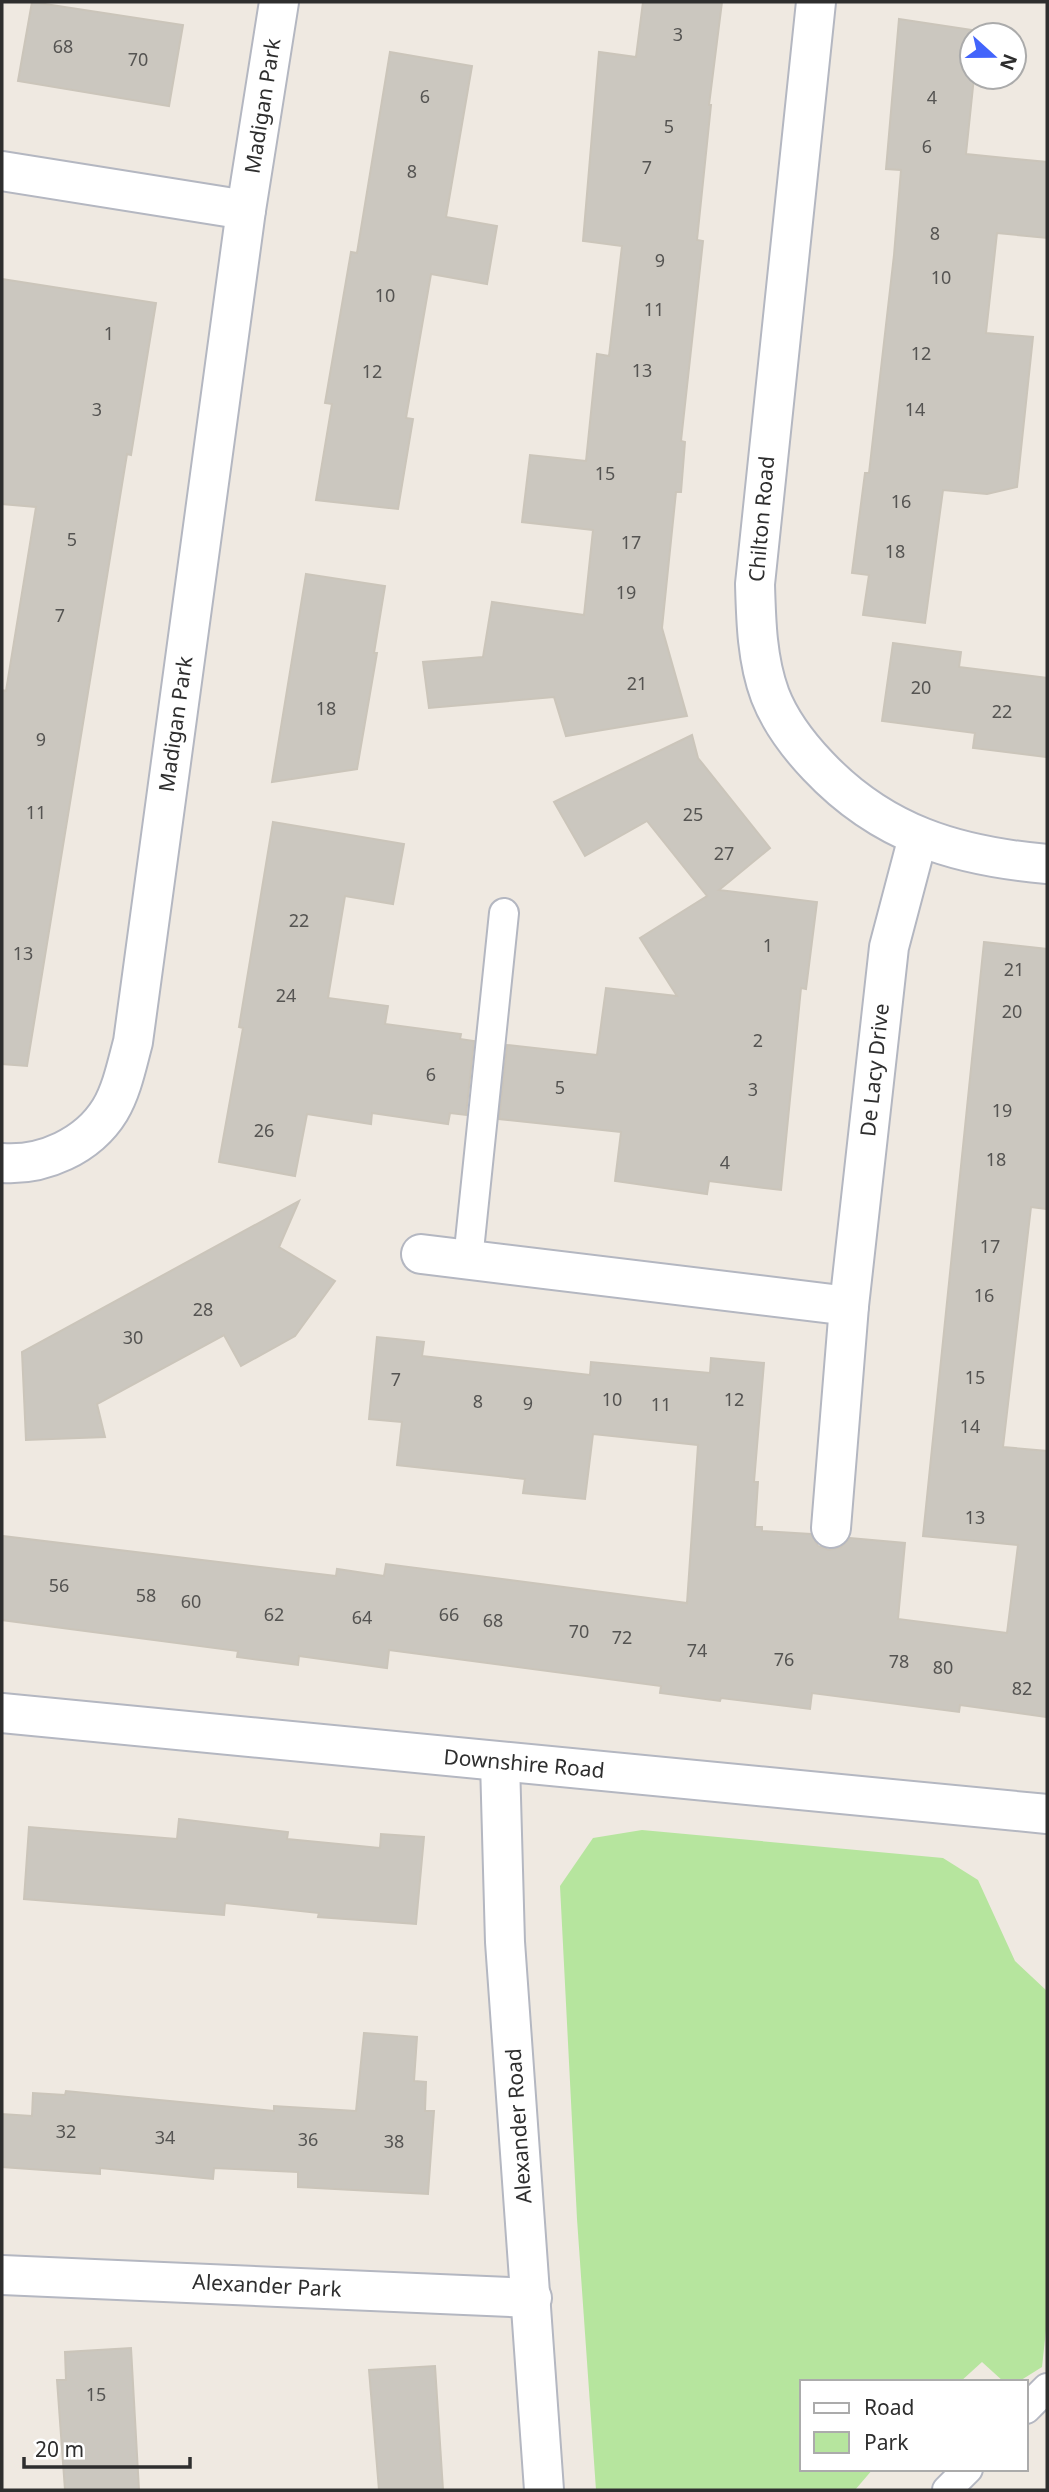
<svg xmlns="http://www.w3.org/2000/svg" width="1049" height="2492" font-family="'Noto Sans',sans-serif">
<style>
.green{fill:#b6e59e}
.building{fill:#cbc7bf;stroke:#cbc5ba;stroke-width:2}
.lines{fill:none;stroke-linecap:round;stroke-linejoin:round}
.service-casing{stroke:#b4b7c1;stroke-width:32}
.minor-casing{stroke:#b4b7c1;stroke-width:42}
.tertiary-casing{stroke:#b4b7c1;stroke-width:42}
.service{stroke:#fff;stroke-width:28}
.minor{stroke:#fff;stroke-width:38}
.tertiary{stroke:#fff;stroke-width:38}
.labels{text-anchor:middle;stroke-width:5;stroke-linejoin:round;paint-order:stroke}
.number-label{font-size:18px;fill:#555452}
.street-label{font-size:21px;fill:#2e2e2e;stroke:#fff}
</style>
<rect width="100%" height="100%" fill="#efe9e1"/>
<!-- green -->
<polygon class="green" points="642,1830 943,1858 978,1880 1015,1961 1047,1991 1047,2321 1042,2367 1018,2382 1004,2382 982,2362 960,2382 802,2382 802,2469 873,2469 855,2490 596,2490 577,2219 560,1886 593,1838"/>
<!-- building -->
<g class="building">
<polygon points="32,2 183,25 169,106 18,81"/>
<polygon points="643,2 722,2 709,105 711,105 697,240 703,241 681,441 685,442 681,492 676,492 662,628 687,716 566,736 554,697 429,708 423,662 483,657 492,602 584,615 593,530 522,522 530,455 586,461 597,354 609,356 622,246 583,241 599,52 636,57"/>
<polygon points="899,19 979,31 978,35 972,35 972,77 974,77 966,154 1047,162 1047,238 997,233 986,333 1033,337 1017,487 987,494 943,490 925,623 863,615 869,575 852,573 865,473 869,473 894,255 901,170 886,169"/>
<polygon points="390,52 472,66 446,217 497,226 487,284 431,274 406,418 413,419 398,509 316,500 332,404 325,403 351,252 357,253"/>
<polygon points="2,279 156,303 131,455 127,454 27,1066 2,1064 2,690 6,691 36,507 2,504"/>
<polygon points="306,574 385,586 374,653 377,653 357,769 272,782"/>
<polygon points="893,643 961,652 959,667 1047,678 1047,757 973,748 975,733 882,721"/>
<polygon points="692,735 698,758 770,848 719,890 817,902 806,989 801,988 781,1190 709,1181 707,1194 615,1181 621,1132 499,1119 507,1045 597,1055 606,988 677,996 640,938 707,896 647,821 585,856 554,802"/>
<polygon points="273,822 404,844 393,904 345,896 328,998 388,1006 385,1024 461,1034 460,1039 474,1041 466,1115 450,1113 448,1124 372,1113 371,1124 307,1114 295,1176 219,1162 243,1028 239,1027"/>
<polygon points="984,942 1047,949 1047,1209 1031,1207 1003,1447 1047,1451 1047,1717 960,1705 959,1712 812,1693 810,1709 721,1698 720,1701 660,1693 661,1686 389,1650 387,1668 299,1656 298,1665 237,1657 238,1651 2,1620 2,1536 336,1576 337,1569 384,1576 386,1564 687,1603 698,1445 593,1434 585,1499 523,1493 525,1479 397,1465 402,1422 369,1419 377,1337 424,1342 422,1356 590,1375 591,1362 710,1373 711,1358 764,1363 754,1482 758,1482 755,1527 762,1527 762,1531 811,1534 818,1546 829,1550 841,1547 850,1538 905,1543 898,1619 1007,1633 1018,1545 923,1536"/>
<polygon points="299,1201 279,1247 335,1281 295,1336 241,1366 224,1335 97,1404 105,1437 26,1440 22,1352"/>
<polygon points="179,1819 288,1832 287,1839 380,1848 381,1834 424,1837 416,1924 318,1917 319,1913 225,1903 224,1915 24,1899 29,1827 177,1839"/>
<polygon points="364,2033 417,2037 414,2081 426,2082 425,2111 434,2111 428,2194 298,2187 298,2172 214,2168 213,2179 100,2168 100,2174 2,2167 2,2114 32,2116 33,2093 65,2095 66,2091 274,2111 274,2106 356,2111"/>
<polygon points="131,2348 139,2490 65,2490 57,2380 66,2380 65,2352"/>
<polygon points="435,2366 443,2490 379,2490 369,2370"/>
</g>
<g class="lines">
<defs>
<g id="service">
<polyline points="468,1260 504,913"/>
<polyline points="1026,2409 1047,2388"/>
<polyline points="947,2490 968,2469"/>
</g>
<g id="minor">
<path d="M816,2l-61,582c1,37 2,76 15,111 10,26 29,51 48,71 64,68 138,90 229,98"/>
<polyline points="2,171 246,210"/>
<path d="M2,1163c41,3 86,-17 108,-53 12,-20 17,-46 23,-68l113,-832 33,-208"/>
<polyline points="421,1254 849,1306"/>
<polyline points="831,1528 849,1306 889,947 918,837"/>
<polyline points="2,2275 532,2298"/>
</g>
<g id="tertiary">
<polyline points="2,1713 1047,1814"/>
<polyline points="500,1762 505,1942 544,2490"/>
</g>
</defs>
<!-- service casing -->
<use href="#service" class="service-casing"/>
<!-- minor casing -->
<use href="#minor" class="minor-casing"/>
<!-- tertiary casing -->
<use href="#tertiary" class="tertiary-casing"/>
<!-- service -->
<use href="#service" class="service"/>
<!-- minor -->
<use href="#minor" class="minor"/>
<!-- tertiary -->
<use href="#tertiary" class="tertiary"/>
</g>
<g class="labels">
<!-- number labels -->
<g class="number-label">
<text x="678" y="41">3</text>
<text x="63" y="53">68</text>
<text x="138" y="66">70</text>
<text x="425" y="103">6</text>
<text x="932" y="104">4</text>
<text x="669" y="133">5</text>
<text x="927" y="153">6</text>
<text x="647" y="174">7</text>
<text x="412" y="178">8</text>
<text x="935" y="240">8</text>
<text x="660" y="267">9</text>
<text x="941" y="284">10</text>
<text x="385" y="302">10</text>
<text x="654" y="316">11</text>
<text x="109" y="340">1</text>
<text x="921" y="360">12</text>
<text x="642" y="377">13</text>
<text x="372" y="378">12</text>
<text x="97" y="416">3</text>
<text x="915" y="416">14</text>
<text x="605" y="480">15</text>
<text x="901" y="508">16</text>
<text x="72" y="546">5</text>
<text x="631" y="549">17</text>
<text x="895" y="558">18</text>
<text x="626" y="599">19</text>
<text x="60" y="622">7</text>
<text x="637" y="690">21</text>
<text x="921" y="694">20</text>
<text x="326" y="715">18</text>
<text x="1002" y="718">22</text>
<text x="41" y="746">9</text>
<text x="36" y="819">11</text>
<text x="693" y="821">25</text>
<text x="724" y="860">27</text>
<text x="299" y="927">22</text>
<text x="768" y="952">1</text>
<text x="23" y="960">13</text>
<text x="1014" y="976">21</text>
<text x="286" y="1002">24</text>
<text x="1012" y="1018">20</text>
<text x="758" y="1047">2</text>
<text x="431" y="1081">6</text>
<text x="560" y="1094">5</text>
<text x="753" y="1096">3</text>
<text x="1002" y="1117">19</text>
<text x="264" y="1137">26</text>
<text x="996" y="1166">18</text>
<text x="725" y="1169">4</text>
<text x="990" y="1253">17</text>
<text x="984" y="1302">16</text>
<text x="203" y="1316">28</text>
<text x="133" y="1344">30</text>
<text x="975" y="1384">15</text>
<text x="396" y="1386">7</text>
<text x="612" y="1406">10</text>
<text x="734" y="1406">12</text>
<text x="478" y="1408">8</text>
<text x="528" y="1410">9</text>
<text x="661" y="1411">11</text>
<text x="970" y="1433">14</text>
<text x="975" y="1524">13</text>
<text x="59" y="1592">56</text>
<text x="146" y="1602">58</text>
<text x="191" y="1608">60</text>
<text x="274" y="1621">62</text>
<text x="449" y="1621">66</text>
<text x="362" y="1624">64</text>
<text x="493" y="1627">68</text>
<text x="579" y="1638">70</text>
<text x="622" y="1644">72</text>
<text x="697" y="1657">74</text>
<text x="784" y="1666">76</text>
<text x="899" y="1668">78</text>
<text x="943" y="1674">80</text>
<text x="1022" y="1695">82</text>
<text x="66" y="2138">32</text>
<text x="165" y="2144">34</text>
<text x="308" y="2146">36</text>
<text x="394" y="2148">38</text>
<text x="96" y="2401">15</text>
</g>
<!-- street labels -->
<g class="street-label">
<text transform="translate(263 106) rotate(-81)" y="7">Madigan Park</text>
<text transform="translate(762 519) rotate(-85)" y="7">Chilton Road</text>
<text transform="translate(176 724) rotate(-82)" y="7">Madigan Park</text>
<text transform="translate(875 1070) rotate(-84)" y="7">De Lacy Drive</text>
<text transform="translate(524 1764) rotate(5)" y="7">Downshire Road</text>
<text transform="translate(519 2126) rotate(-94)" y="7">Alexander Road</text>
<text transform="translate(267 2286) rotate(3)" y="7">Alexander Park</text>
</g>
</g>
<!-- border -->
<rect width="1049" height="2492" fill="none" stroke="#2e2e2e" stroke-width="7"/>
<!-- legend -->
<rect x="800" y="2380" width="228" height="91" fill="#ffffff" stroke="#ababab" stroke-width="2"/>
<rect x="814" y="2403" width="35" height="10" fill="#ffffff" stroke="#ababab" stroke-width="2"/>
<text x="864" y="2415" font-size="21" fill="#2e2e2e">Road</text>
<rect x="814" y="2432" width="35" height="21" fill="#b6e59e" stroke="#ababab" stroke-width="2"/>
<text x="864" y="2450" font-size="21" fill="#2e2e2e">Park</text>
<!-- north arrow -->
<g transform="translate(993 56) rotate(111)"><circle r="33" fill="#ffffff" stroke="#ababab" stroke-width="2"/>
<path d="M0-5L12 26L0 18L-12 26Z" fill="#4264fb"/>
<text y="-10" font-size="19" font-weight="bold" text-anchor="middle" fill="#2e2e2e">N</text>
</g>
<!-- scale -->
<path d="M24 2457v10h166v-10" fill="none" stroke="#2e2e2e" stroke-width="3.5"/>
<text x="35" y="2457" font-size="21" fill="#2e2e2e" stroke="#ffffff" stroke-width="5" paint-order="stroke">20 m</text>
</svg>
